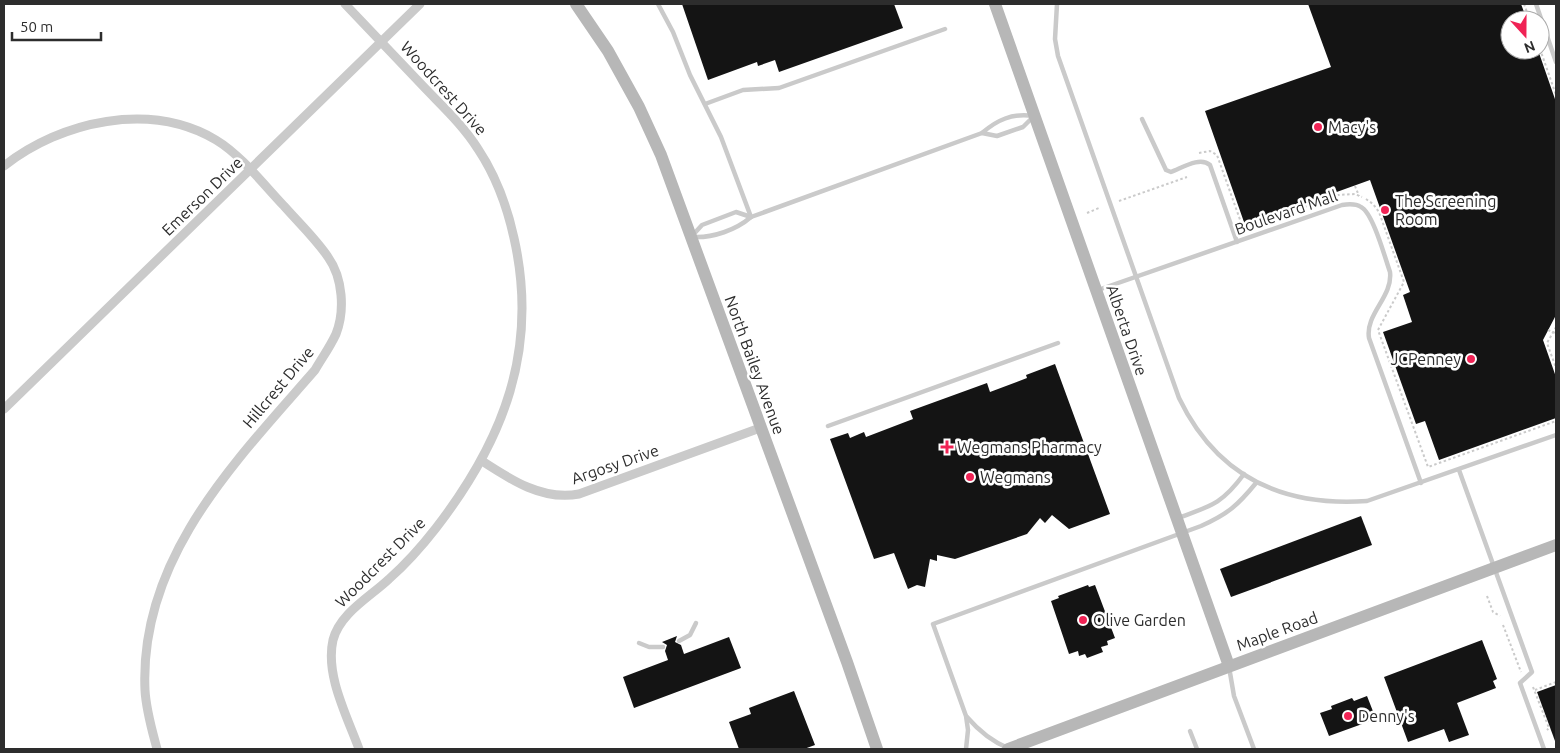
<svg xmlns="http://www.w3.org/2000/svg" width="1560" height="753" font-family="Ubuntu,sans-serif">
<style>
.building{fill:#141414}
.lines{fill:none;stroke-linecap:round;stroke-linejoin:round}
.path{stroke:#cacaca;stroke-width:2;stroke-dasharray:2.5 2.5;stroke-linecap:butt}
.lane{stroke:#cacaca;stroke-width:4.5}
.street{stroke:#cacaca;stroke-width:9}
.secondary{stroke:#b7b7b7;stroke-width:12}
.poi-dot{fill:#f02355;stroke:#fff;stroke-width:2}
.labels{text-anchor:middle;stroke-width:5;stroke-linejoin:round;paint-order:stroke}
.street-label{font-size:16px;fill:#2d2d2d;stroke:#fff}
.poi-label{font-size:16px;fill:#2d2d2d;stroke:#fff;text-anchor:start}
</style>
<rect width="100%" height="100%" fill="#fff"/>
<!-- building -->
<g class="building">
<polygon points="682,4 894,4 903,28 779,72 775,60 758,66 757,62 708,80"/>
<polygon points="1308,4 1521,4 1527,20 1510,20 1510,50 1538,50 1556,102 1556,315 1543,340 1556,377 1556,418 1439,460 1425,421 1416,424 1383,332 1412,322 1403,295 1410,292 1370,180 1245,225 1205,111 1331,67"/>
<polygon points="1055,364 1110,514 1069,529 1052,515 1045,523 1040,518 1027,534 955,559 937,555 937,561 930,559 925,587 917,585 908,589 894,553 874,559 830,439 848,433 850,438 864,432 866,437 913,419 910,411 987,383 990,392 1027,378 1026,375"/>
<polygon points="1361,516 1372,545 1231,597 1220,569"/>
<polygon points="1088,585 1089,587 1095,585 1115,638 1107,641 1108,645 1101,647 1103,652 1087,658 1085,654 1079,656 1078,651 1069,654 1051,601 1059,598 1058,596"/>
<polygon points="677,636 675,642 681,645 684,654 729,637 741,668 634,708 623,677 668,660 665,651 667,645 662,642"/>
<polygon points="1482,640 1497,679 1493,681 1496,688 1457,703 1469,735 1449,742 1444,729 1408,742 1384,677"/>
<polygon points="1556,685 1556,740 1555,741 1537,692"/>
<polygon points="794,691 815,745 804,749 739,749 729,722 751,714 749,708"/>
<polygon points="1367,696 1376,719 1329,736 1320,713 1332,709 1331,706 1352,698 1354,701"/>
</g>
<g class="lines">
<!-- path -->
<g class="path">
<polyline points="1524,4 1530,20"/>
<polyline points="1540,49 1556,95"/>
<polyline points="1199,153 1210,151 1217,155 1243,228"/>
<polyline points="1355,186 1359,196"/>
<polyline points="1366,199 1373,204 1379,212 1404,282 1378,330 1428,467 1556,421"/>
<polyline points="1119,201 1187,177"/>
<polyline points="1087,213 1099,208"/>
<polyline points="1243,229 1338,195 1355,194 1362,197"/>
<polyline points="1556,327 1547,343 1556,368"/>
<polyline points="1548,330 1555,333"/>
<polyline points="1487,596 1493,612 1500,616"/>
<polyline points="1503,625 1521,672"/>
<polyline points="1533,687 1549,728 1547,730"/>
<polyline points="1535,690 1556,682"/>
</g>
<!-- lane -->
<g class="lane">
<polyline points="658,4 673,32 690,75 721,137 751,217"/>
<path d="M1057,4l-2,35 3,17 121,342c38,79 103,109 188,103l189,-66"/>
<polyline points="1536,4 1556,62"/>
<polyline points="705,104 743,90 779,88 945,29"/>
<path d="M1142,119l24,51 5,2c11,-4 29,-16 39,-7l27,77"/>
<polyline points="982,133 997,136 1023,127 1034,116"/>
<polyline points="692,236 702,225 736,212 751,217"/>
<path d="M693,237c20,1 43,-7 58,-20l231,-84c15,-13 30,-20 51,-17"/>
<path d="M1098,290l244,-85c6,-1 13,-2 19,2 12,6 24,51 29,65 3,25 -25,42 -21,66l52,145"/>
<polyline points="828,426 1058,343"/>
<polyline points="1459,470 1532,672 1520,683 1544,749"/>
<path d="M1178,518c33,-12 44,-14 66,-44"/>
<polyline points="679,641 690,635 696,623"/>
<polyline points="639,643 649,647 663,647"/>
<polyline points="1229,667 1234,696 1254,749"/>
<path d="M967,717c12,14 24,24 41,31"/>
<polyline points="1190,731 1197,749"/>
<path d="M966,749l2,-19 -2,-14 -33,-92 268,-98c27,-12 37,-21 55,-43"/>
</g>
<!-- street -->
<g class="street">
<path d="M345,4c26,27 52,55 78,82 19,20 40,39 55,63 18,27 29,57 36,89 25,111 -10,202 -78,290 -14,18 -30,36 -47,51 -19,18 -49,34 -56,61 -8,35 14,76 26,109"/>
<path d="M4,166c57,-45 146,-65 212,-26 25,15 48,45 68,66 15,17 32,33 44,51 15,21 17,54 8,77 -6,13 -14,24 -21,36 -80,92 -176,188 -170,320 1,20 7,40 12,59"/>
<polyline points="4,409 420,4"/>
<path d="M482,461c29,19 61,40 97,33l181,-66"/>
</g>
<!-- secondary -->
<g class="secondary">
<polyline points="576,4 608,51 639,107 661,155 847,662 877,749"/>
<polyline points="995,4 1229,666"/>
<polyline points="1008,749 1556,545"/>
</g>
</g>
<!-- markers -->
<g class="poi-dot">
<circle cx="1318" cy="127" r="5"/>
<circle cx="1385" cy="210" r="5"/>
<circle cx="1471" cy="359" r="5"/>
<path d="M944.5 439.5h5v5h5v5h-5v5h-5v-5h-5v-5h5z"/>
<circle cx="970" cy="477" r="5"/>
<circle cx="1083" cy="620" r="5"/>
<circle cx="1348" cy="716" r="5"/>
</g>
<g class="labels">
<!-- street labels -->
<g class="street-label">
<text transform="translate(444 88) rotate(48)" y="6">Woodcrest Drive</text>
<text transform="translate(202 196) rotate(-44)" y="6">Emerson Drive</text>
<text transform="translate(1286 212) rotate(-19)" y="6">Boulevard Mall</text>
<text transform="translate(1127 330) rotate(71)" y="6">Alberta Drive</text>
<text transform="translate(755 365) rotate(70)" y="6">North Bailey Avenue</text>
<text transform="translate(278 387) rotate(-50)" y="6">Hillcrest Drive</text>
<text transform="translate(615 464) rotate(-19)" y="6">Argosy Drive</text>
<text transform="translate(380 562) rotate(-45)" y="6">Woodcrest Drive</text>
<text transform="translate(1277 631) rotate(-20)" y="6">Maple Road</text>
</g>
<!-- poi labels -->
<g class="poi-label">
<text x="1328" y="133">Macy's</text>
<text x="1395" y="207">The Screening<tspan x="1395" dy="18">Room</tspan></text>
<text x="1461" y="365" text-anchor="end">JCPenney</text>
<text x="957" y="453">Wegmans Pharmacy</text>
<text x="980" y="483">Wegmans</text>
<text x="1093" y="626">Olive Garden</text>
<text x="1358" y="722">Denny's</text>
</g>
</g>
<!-- border -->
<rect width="1560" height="753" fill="none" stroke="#2d2d2d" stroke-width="10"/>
<!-- north arrow -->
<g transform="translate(1525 35) rotate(159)"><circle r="24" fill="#ffffff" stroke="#ababab"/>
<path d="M0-4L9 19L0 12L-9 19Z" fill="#f02355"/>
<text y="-8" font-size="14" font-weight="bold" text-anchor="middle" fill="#2d2d2d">N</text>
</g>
<!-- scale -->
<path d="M12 32v8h89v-8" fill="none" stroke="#2d2d2d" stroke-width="2.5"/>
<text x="20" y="32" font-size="15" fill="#2d2d2d" stroke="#ffffff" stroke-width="4" paint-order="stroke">50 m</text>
</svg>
